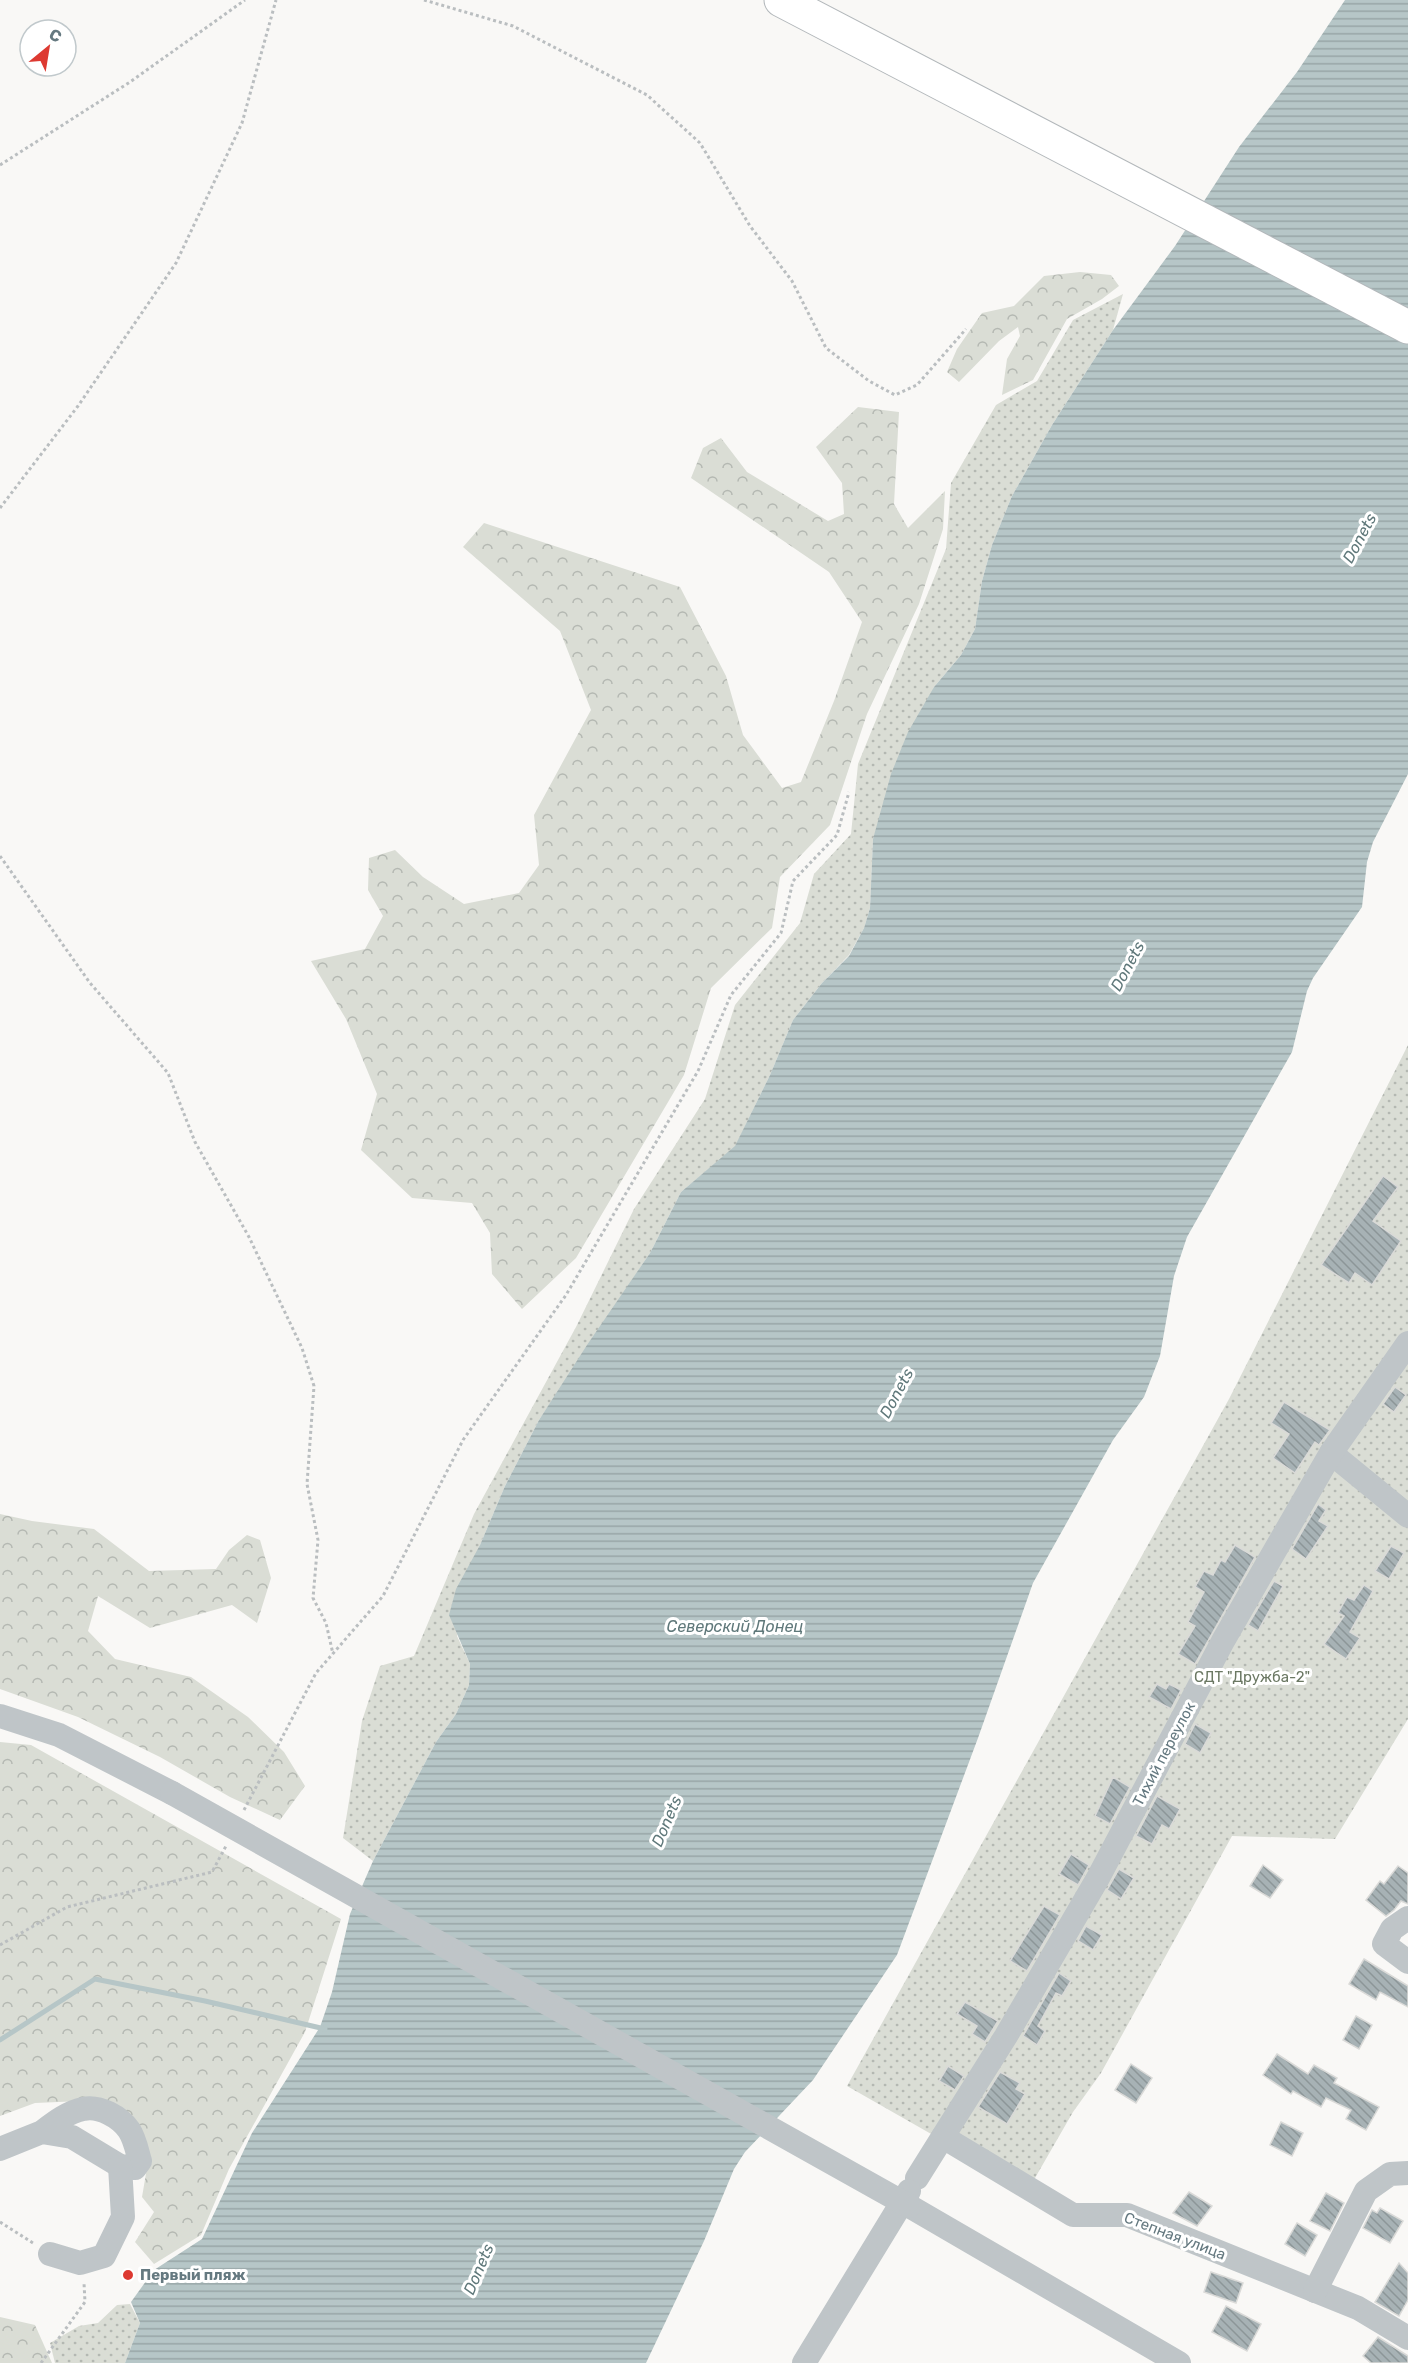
<svg xmlns="http://www.w3.org/2000/svg" width="1408" height="2363" font-family="Rubik,sans-serif">
<style>
.grass{fill:url(#grass-dots)}
.forest{fill:url(#forest-crowns)}
.water{fill:url(#water-rules)}
.lines{fill:none;stroke-linecap:round;stroke-linejoin:round}
.stream{stroke:#b6c6c7;stroke-width:5}
.building{fill:url(#building-back-hatch);stroke:#dadad8;stroke-width:1.5}
.highway-casing{stroke:#b3b8bb;stroke-width:35}
.path{stroke:#babec0;stroke-width:3;stroke-dasharray:3 3;stroke-linecap:butt}
.minor{stroke:#bfc5c8;stroke-width:24}
.highway{stroke:#fff;stroke-width:33}
.minor-bridge{stroke:#bfc5c8;stroke-width:24}
.poi-dot{fill:#dd3931;stroke:#fff;stroke-width:2}
.labels{text-anchor:middle;stroke-width:6;stroke-linejoin:round;paint-order:stroke}
.park-label{font-size:15px;fill:#6b7863;stroke:#fff}
.street-label{font-size:15px;fill:#657980;stroke:#fff}
.poi-label{font-size:15px;font-weight:bold;fill:#657980;stroke:#fff;text-anchor:start}
.water-label{font-size:16px;font-style:italic;fill:#5f787a;stroke:#fff}
</style>
<defs>
<pattern id="grass-dots" width="8" height="8" patternUnits="userSpaceOnUse" patternTransform="scale(1.5)"><rect width="8" height="8" fill="#daddd5"/><path d="M2 2h.1M6 6h.1" fill="none" stroke="#b4b8b2" stroke-width="1.8" stroke-linecap="round"/></pattern>
<pattern id="forest-crowns" width="20" height="18" patternUnits="userSpaceOnUse" patternTransform="scale(1.5)"><rect width="20" height="18" fill="#daddd5"/><path d="M2 6a3 3 0 1 1 6 0M12 15a3 3 0 1 1 6 0" fill="none" stroke="#b4b8b2"/></pattern>
<pattern id="water-rules" width="6" height="5" patternUnits="userSpaceOnUse" patternTransform="scale(1.5)"><rect width="6" height="5" fill="#b6c6c7"/><path d="M0 2.5h6" fill="none" stroke="#98a6a7"/></pattern>
<pattern id="building-back-hatch" width="6" height="6" patternUnits="userSpaceOnUse" patternTransform="scale(1.5)"><rect width="6" height="6" fill="#a7b2b5"/><path d="M-1 5l2 2M0 0l6 6M5-1l2 2" fill="none" stroke="#8c9698"/></pattern>
</defs>
<rect width="100%" height="100%" fill="#f9f8f6"/>
<!-- grass -->
<g class="grass">
<polygon points="1123,294 1113,330 1052,425 1012,496 992,545 982,581 975,629 961,655 934,687 873,839 870,908 864,928 849,955 822,983 793,1020 770,1075 735,1147 681,1192 650,1253 539,1420 505,1486 480,1545 457,1636 470,1664 469,1685 456,1714 436,1742 373,1861 343,1838 362,1721 380,1666 414,1656 474,1514 576,1327 634,1209 705,1099 735,1005 800,923 814,874 851,834 858,764 946,549 951,483 996,405 1037,381 1073,320"/>
<polygon points="1408,1045 1408,1719 1335,1839 1232,1836 1101,2073 1073,2112 1035,2178 1026,2188 847,2086 1229,1399"/>
<polygon points="130,2304 140,2323 125,2363 55,2363 50,2343 79,2326 98,2323 117,2305"/>
</g>
<!-- forest -->
<g class="forest">
<polygon points="1080,272 1111,275 1119,286 1102,299 1067,319 1033,380 1002,395 1007,359 1020,336 1018,327 999,341 959,382 947,372 957,349 982,313 1014,306 1044,276"/>
<polygon points="858,407 899,412 894,504 908,528 945,491 943,529 919,604 867,714 830,825 780,877 772,928 711,988 684,1075 576,1258 522,1309 492,1274 490,1233 472,1203 412,1198 361,1150 377,1094 346,1019 311,961 365,949 383,916 368,890 369,858 395,850 423,877 464,904 519,893 539,865 534,815 591,710 560,631 463,547 484,523 680,587 726,676 743,735 782,788 801,782 834,701 862,622 829,572 691,478 703,448 721,438 747,472 828,521 844,514 842,483 816,447"/>
<polygon points="0,1514 32,1521 94,1529 149,1571 216,1569 229,1550 247,1535 260,1540 271,1578 257,1623 232,1605 150,1628 98,1596 88,1631 115,1659 191,1677 248,1717 284,1752 305,1786 280,1820 230,1797 160,1757 78,1717 0,1689"/>
<polygon points="0,1742 31,1745 341,1919 305,2032 229,2169 201,2235 154,2264 135,2242 154,2212 142,2197 149,2156 106,2100 35,2103 0,2116"/>
<polygon points="0,2317 35,2325 52,2363 0,2363"/>
</g>
<!-- water -->
<polygon class="water" points="1345,0 1408,0 1408,774 1373,842 1367,862 1362,907 1313,978 1307,991 1292,1052 1187,1237 1174,1276 1160,1356 1144,1397 1113,1440 1033,1583 978,1738 897,1955 813,2080 745,2152 734,2169 704,2241 646,2363 125,2363 140,2323 131,2302 154,2270 202,2239 252,2133 320,2027 332,1992 350,1914 373,1861 436,1742 456,1714 469,1685 470,1664 449,1615 456,1589 480,1545 505,1486 539,1420 587,1345 650,1253 681,1192 735,1146 770,1075 793,1020 822,983 849,956 864,928 870,908 873,839 891,774 908,732 934,687 961,655 975,629 982,581 992,545 1012,496 1052,425 1113,330 1175,246 1239,147 1297,72"/>
<g class="lines">
<!-- stream -->
<polyline class="stream" points="0,2040 95,1979 205,2001 325,2029"/>
</g>
<!-- building -->
<g class="building">
<polygon points="1383,1176 1398,1187 1373,1221 1401,1241 1372,1285 1355,1273 1349,1283 1321,1265"/>
<polygon points="1395,1387 1406,1395 1394,1412 1383,1404"/>
<polygon points="1284,1402 1330,1430 1319,1445 1315,1442 1295,1473 1273,1458 1289,1434 1271,1423"/>
<polygon points="1318,1504 1326,1510 1319,1521 1328,1526 1306,1559 1292,1549"/>
<polygon points="1235,1545 1255,1557 1195,1664 1178,1654 1195,1626 1188,1622 1204,1592 1195,1587 1204,1571 1213,1575 1221,1560 1225,1562"/>
<polygon points="1391,1546 1404,1553 1389,1579 1375,1571"/>
<polygon points="1274,1581 1283,1586 1258,1631 1248,1625"/>
<polygon points="1364,1585 1373,1591 1350,1632 1360,1638 1346,1659 1324,1644 1344,1616 1338,1613 1347,1597 1354,1600"/>
<polygon points="1157,1684 1166,1689 1169,1684 1181,1690 1171,1709 1149,1697"/>
<polygon points="1195,1724 1211,1733 1200,1753 1185,1744"/>
<polygon points="1113,1777 1130,1787 1110,1824 1095,1816"/>
<polygon points="1157,1796 1180,1809 1169,1829 1162,1825 1152,1844 1136,1836"/>
<polygon points="1071,1854 1089,1865 1078,1885 1059,1874"/>
<polygon points="1263,1865 1283,1880 1270,1898 1250,1886"/>
<polygon points="1398,1866 1408,1873 1408,1904 1401,1901 1394,1910 1386,1916 1366,1900 1380,1881 1384,1884"/>
<polygon points="1119,1869 1134,1878 1121,1899 1107,1890"/>
<polygon points="1044,1906 1060,1915 1027,1971 1010,1961"/>
<polygon points="1086,1926 1102,1935 1093,1950 1078,1941"/>
<polygon points="1364,1959 1408,1986 1408,2007 1380,1992 1376,2000 1349,1984"/>
<polygon points="1059,1973 1071,1981 1062,1996 1056,1993 1038,2026 1045,2031 1037,2045 1023,2036"/>
<polygon points="965,2002 998,2021 985,2042 972,2034 977,2026 957,2014"/>
<polygon points="1356,2016 1372,2025 1359,2049 1343,2040"/>
<polygon points="1277,2054 1308,2074 1314,2065 1337,2078 1334,2083 1379,2107 1366,2130 1346,2119 1351,2110 1326,2098 1321,2107 1293,2091 1291,2094 1263,2075"/>
<polygon points="1131,2064 1152,2078 1136,2103 1115,2090"/>
<polygon points="948,2066 964,2076 955,2090 939,2081"/>
<polygon points="1000,2072 1020,2083 1016,2089 1025,2094 1007,2124 978,2107"/>
<polygon points="1281,2122 1303,2133 1292,2156 1270,2145"/>
<polygon points="1189,2192 1212,2206 1197,2226 1173,2213"/>
<polygon points="1326,2193 1344,2203 1330,2231 1310,2221"/>
<polygon points="1380,2208 1403,2221 1390,2243 1363,2228 1372,2210 1377,2213"/>
<polygon points="1297,2223 1317,2235 1305,2256 1285,2244"/>
<polygon points="1399,2263 1408,2273 1408,2300 1399,2316 1375,2302"/>
<polygon points="1211,2272 1243,2283 1236,2303 1204,2292"/>
<polygon points="1226,2306 1261,2324 1247,2351 1212,2332"/>
<polygon points="1378,2337 1408,2356 1408,2363 1371,2363 1363,2356"/>
</g>
<g class="lines">
<defs>
<polyline id="highway" points="781,0 1408,327"/>
</defs>
<!-- highway casing -->
<use href="#highway" class="highway-casing"/>
<!-- path -->
<g class="path">
<polyline points="424,0 513,26 647,95 700,143 750,226 792,281 826,348 869,381 895,395 917,385 966,329"/>
<polyline points="0,165 130,82 245,0"/>
<polyline points="0,508 78,406 176,263 242,123 276,0"/>
<polyline points="0,856 90,983 168,1073 195,1142 249,1237 302,1348 314,1386 307,1484 318,1540 313,1598 326,1623 333,1654"/>
<polyline points="244,1810 316,1673 383,1596 463,1440 566,1295 698,1071 731,995 781,933 793,881 837,835 849,792"/>
<polyline points="0,1945 67,1907 212,1872 226,1846"/>
<polyline points="0,2222 33,2243"/>
<polyline points="41,2363 85,2302 84,2283"/>
</g>
<!-- minor -->
<g class="minor">
<polyline points="1331,1453 1408,1516"/>
<polyline points="0,1716 59,1735 172,1793"/>
<polyline points="1408,1918 1392,1929 1384,1944 1408,1962"/>
<polyline points="943,2137 1073,2215 1127,2215 1358,2308 1408,2338"/>
<path d="M0,2149l42,-17 30,5 48,29 15,2 5,-7c-3,-10 -5,-22 -11,-31 -9,-13 -30,-25 -46,-21 -15,3 -29,14 -41,23"/>
<polyline points="917,2178 1006,2036 1098,1878 1223,1641 1331,1453 1408,1343"/>
<polyline points="909,2206 1179,2363"/>
<polyline points="50,2254 80,2263 104,2256 123,2217 120,2166"/>
<polyline points="1315,2291 1366,2191 1390,2174 1408,2173"/>
<polyline points="804,2363 909,2191"/>
</g>
<!-- highway -->
<use href="#highway" class="highway"/>
<!-- minor-bridge -->
<polyline class="minor-bridge" points="172,1793 909,2206"/>
</g>
<!-- markers -->
<circle class="poi-dot" cx="128" cy="2275" r="6"/>
<g class="labels">
<!-- park labels -->
<g class="park-label">
<text x="1252" y="1682">СДТ "Дружба-2"</text>
</g>
<!-- street labels -->
<g class="street-label">
<text transform="translate(1164 1754) rotate(-62)" y="5">Тихий переулок</text>
<text transform="translate(1175 2236) rotate(21)" y="5">Степная улица</text>
</g>
<!-- poi labels -->
<g class="poi-label">
<text x="140" y="2280">Первый пляж</text>
</g>
<!-- water labels -->
<g class="water-label">
<text transform="translate(1359 538) rotate(-62)" y="6">Donets</text>
<text transform="translate(1127 966) rotate(-62)" y="6">Donets</text>
<text transform="translate(896 1393) rotate(-62)" y="6">Donets</text>
<text x="735" y="1632">Северский Донец</text>
<text transform="translate(666 1821) rotate(-67)" y="6">Donets</text>
<text transform="translate(478 2269) rotate(-67)" y="6">Donets</text>
</g>
</g>
<!-- north arrow -->
<g transform="translate(48 48) rotate(30)"><circle r="28" fill="#ffffff" stroke="#c1c9cc" stroke-width="1.5"/>
<path d="M0-4.5L10 22L0 15L-10 22Z" fill="#dd3931"/>
<text y="-9" font-size="16" font-weight="bold" text-anchor="middle" fill="#657980">С</text>
</g>
</svg>
